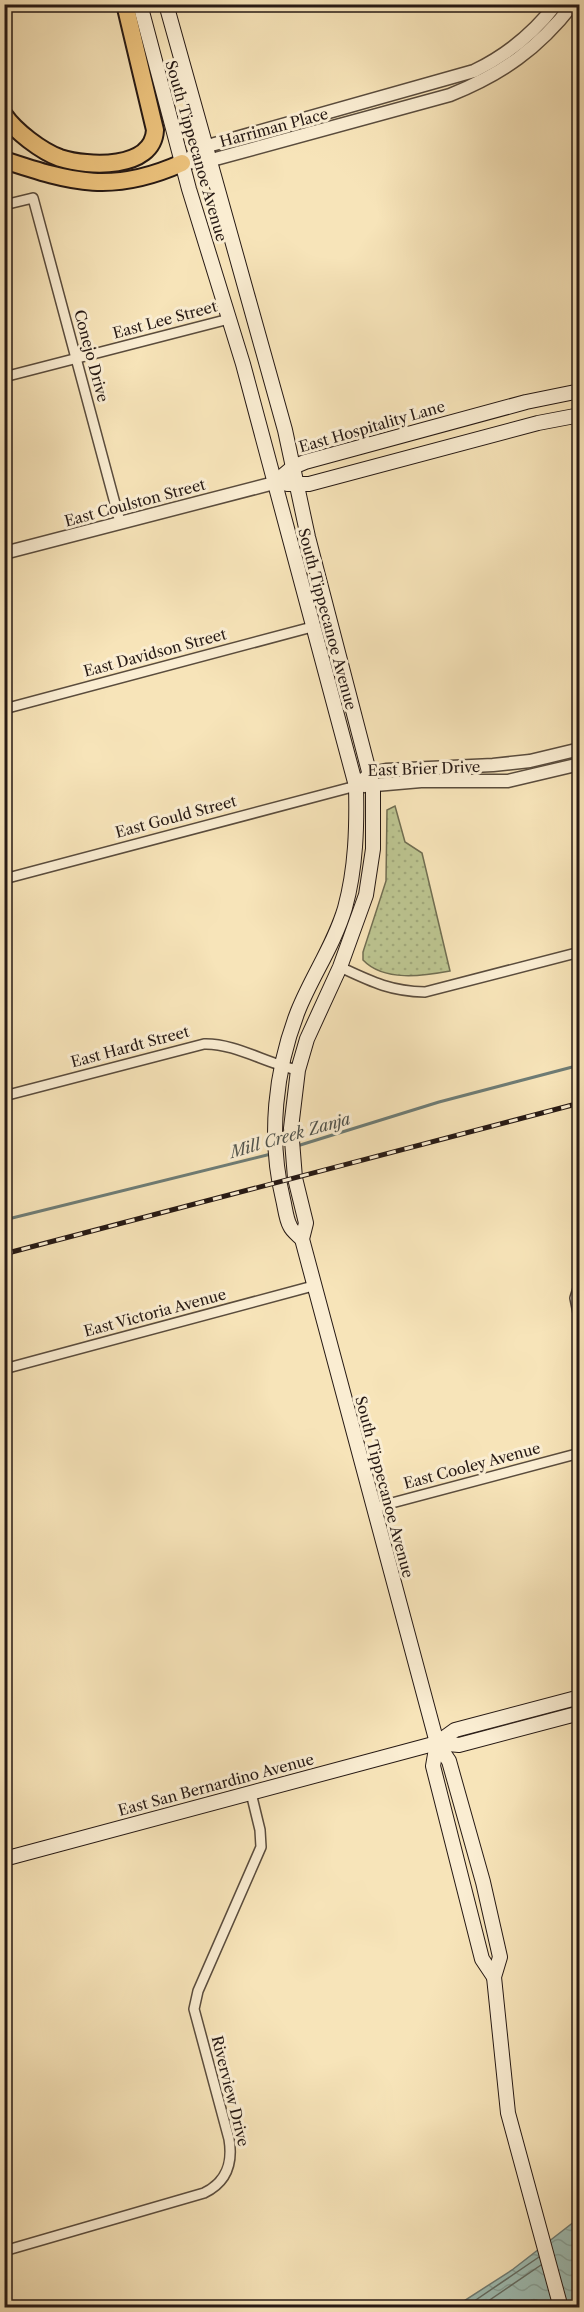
<svg xmlns="http://www.w3.org/2000/svg" width="584" height="2312" font-family="'Libre Caslon Text',serif">
<style>
.grass{fill:url(#grass-dots);stroke:#716e52;stroke-width:1.5}
.water{fill:url(#water-waves);stroke:#6e7c75;stroke-width:1.5}
.lines{fill:none;stroke-linecap:round;stroke-linejoin:round}
.shore{stroke:#626c64;stroke-width:1.5}
.stream{stroke:#6e7c75;stroke-width:3}
.minor-casing{stroke:#5a4c3d;stroke-width:12}
.tertiary-casing{stroke:#5a4c3d;stroke-width:15}
.secondary-casing{stroke:#261914;stroke-width:16}
.motorway-casing{stroke:#261914;stroke-width:20}
.minor{stroke:#faedd2;stroke-width:9}
.tertiary{stroke:#faedd2;stroke-width:12}
.secondary{stroke:#faedd2;stroke-width:14}
.motorway{stroke:#ecc27c;stroke-width:16}
.rail-casing{stroke:#261914;stroke-width:5}
.rail{stroke:#faedd2;stroke-width:3;stroke-dasharray:9;stroke-linecap:butt}
.labels{text-anchor:middle;stroke-width:6;stroke-linejoin:round;paint-order:stroke}
.street-label{font-size:15px;fill:#261914;stroke:#faedd2}
.water-label{font-size:16px;font-style:italic;fill:#50534c;stroke:#faedd2}
</style>
<defs>
<pattern id="grass-dots" width="8" height="8" patternUnits="userSpaceOnUse" patternTransform="scale(1.5)"><rect width="8" height="8" fill="#bcc490"/><path d="M2 2h.1M6 6h.1" fill="none" stroke="#a1a87b" stroke-width="1.8" stroke-linecap="round"/></pattern>
<pattern id="water-waves" width="16" height="10" patternUnits="userSpaceOnUse" patternTransform="scale(1.5)"><rect width="16" height="10" fill="#9ebeb5"/><path d="M0 5q4-4 8 0t8 0" fill="none" stroke="#88a39b"/></pattern>
</defs>
<rect width="100%" height="100%" fill="#f7e4b9"/>
<filter id="stains"><feTurbulence type="fractalNoise" baseFrequency=".00333" numOctaves="4"/><feColorMatrix values="0 0 0 0 .2 0 0 0 0 .09 0 0 0 0 .02 0 0 0 .5 -.17"/></filter>
<radialGradient id="worn" r=".72"><stop offset=".6" stop-color="#630" stop-opacity="0"/><stop offset="1" stop-color="#630" stop-opacity=".3"/></radialGradient>
<!-- grass -->
<path class="grass" d="M395,806l10,36 17,11 28,118c-27,5 -66,11 -87,-11v-8l23,-71 1,-71z"/>
<!-- water -->
<polygon class="water" points="579,2218 579,2307 453,2308 512,2270"/>
<g class="lines">
<!-- shore -->
<g class="shore">
<polyline points="464,2308 539,2257"/>
<polyline points="478,2308 541,2265"/>
</g>
<!-- stream -->
<g class="stream">
<polyline points="297,1146 439,1102 580,1065"/>
<polyline points="4,1220 271,1154"/>
</g>
<defs>
<g id="minor">
<polyline points="4,205 33,198 120,522"/>
<polyline points="4,377 229,319"/>
<polyline points="4,709 312,627"/>
<polyline points="4,879 356,786"/>
<path d="M340,967c32,15 50,24 85,25l155,-40"/>
<path d="M4,1096l200,-52c31,-1 63,20 94,26"/>
<polyline points="580,1282 575,1298 580,1323"/>
<polyline points="4,1369 313,1286"/>
<polyline points="373,1508 580,1453"/>
<path d="M4,2251l200,-58c23,-11 29,-30 25,-54l-35,-130 4,-18 63,-144 -1,-17 -9,-37"/>
</g>
<g id="tertiary">
<path d="M182,163l26,-2 242,-66c52,-21 88,-46 123,-91"/>
<path d="M183,163l21,-16 270,-76c33,-16 60,-38 82,-67"/>
<polyline points="4,553 274,483"/>
<polyline points="356,786 370,773 386,770 493,765 530,761 580,749"/>
<polyline points="364,786 421,781 508,781 580,764"/>
</g>
<g id="secondary">
<path d="M140,4l49,185 54,175 113,422c1,40 0,82 -11,122 -11,37 -33,68 -47,103 -23,59 -30,127 -15,188 2,8 3,20 7,27 2,5 8,9 12,13"/>
<polyline points="166,4 285,430 308,537 373,787 373,849 366,895 340,967 307,1039 298,1070 291,1128 295,1178 306,1223 302,1239 437,1743 449,1761 483,1882 500,1957 494,1977 508,2113 561,2308"/>
<polyline points="274,483 293,467 305,462 526,402 580,391"/>
<polyline points="287,484 309,484 538,423 580,415"/>
<polyline points="437,1743 433,1766 482,1959 494,1977"/>
<polyline points="437,1743 455,1730 580,1697"/>
<polyline points="4,1859 437,1743 459,1745 580,1713"/>
</g>
<g id="motorway">
<path d="M4,115c11,16 37,36 56,43 28,9 93,12 95,-28l-30,-126"/>
<path d="M4,160c69,23 109,34 178,3"/>
</g>
</defs>
<!-- minor casing -->
<use href="#minor" class="minor-casing"/>
<!-- tertiary casing -->
<use href="#tertiary" class="tertiary-casing"/>
<!-- secondary casing -->
<use href="#secondary" class="secondary-casing"/>
<!-- motorway casing -->
<use href="#motorway" class="motorway-casing"/>
<!-- minor -->
<use href="#minor" class="minor"/>
<!-- tertiary -->
<use href="#tertiary" class="tertiary"/>
<!-- secondary -->
<use href="#secondary" class="secondary"/>
<!-- motorway -->
<use href="#motorway" class="motorway"/>
<defs>
<polyline id="rail" points="4,1254 580,1103"/>
</defs>
<!-- rail casing -->
<use href="#rail" class="rail-casing"/>
<!-- rail -->
<use href="#rail" class="rail"/>
</g>
<g class="labels">
<!-- street labels -->
<g class="street-label">
<text transform="translate(274 128) rotate(-15)" y="5">Harriman Place</text>
<text transform="translate(196 151) rotate(74)" y="5">South Tippecanoe Avenue</text>
<text transform="translate(165 320) rotate(-15)" y="5">East Lee Street</text>
<text transform="translate(91 356) rotate(75)" y="5">Conejo Drive</text>
<text transform="translate(372 427) rotate(-16)" y="5">East Hospitality Lane</text>
<text transform="translate(135 503) rotate(-15)" y="5">East Coulston Street</text>
<text transform="translate(327 619) rotate(75)" y="5">South Tippecanoe Avenue</text>
<text transform="translate(155 653) rotate(-15)" y="5">East Davidson Street</text>
<text transform="translate(424 769) rotate(-2)" y="5">East Brier Drive</text>
<text transform="translate(176 817) rotate(-15)" y="5">East Gould Street</text>
<text transform="translate(130 1047) rotate(-15)" y="5">East Hardt Street</text>
<text transform="translate(155 1313) rotate(-15)" y="5">East Victoria Avenue</text>
<text transform="translate(472 1466) rotate(-15)" y="5">East Cooley Avenue</text>
<text transform="translate(384 1487) rotate(75)" y="5">South Tippecanoe Avenue</text>
<text transform="translate(216 1785) rotate(-15)" y="5">East San Bernardino Avenue</text>
<text transform="translate(230 2091) rotate(76)" y="5">Riverview Drive</text>
</g>
<!-- water labels -->
<g class="water-label">
<text transform="translate(290 1135) rotate(-16)" y="6">Mill Creek Zanja</text>
</g>
</g>
<!-- margin -->
<rect width="584" height="2312" fill="none" stroke="#f7e4b9" stroke-width="24"/>
<rect x="6" y="6" width="572" height="2300" fill="none" stroke="#261914" stroke-width="3"/>
<rect x="12" y="12" width="560" height="2288" fill="none" stroke="#261914" stroke-width="1.5"/>
<rect width="100%" height="100%" filter="url(#stains)"/>
<rect width="100%" height="100%" fill="url(#worn)"/>
</svg>
